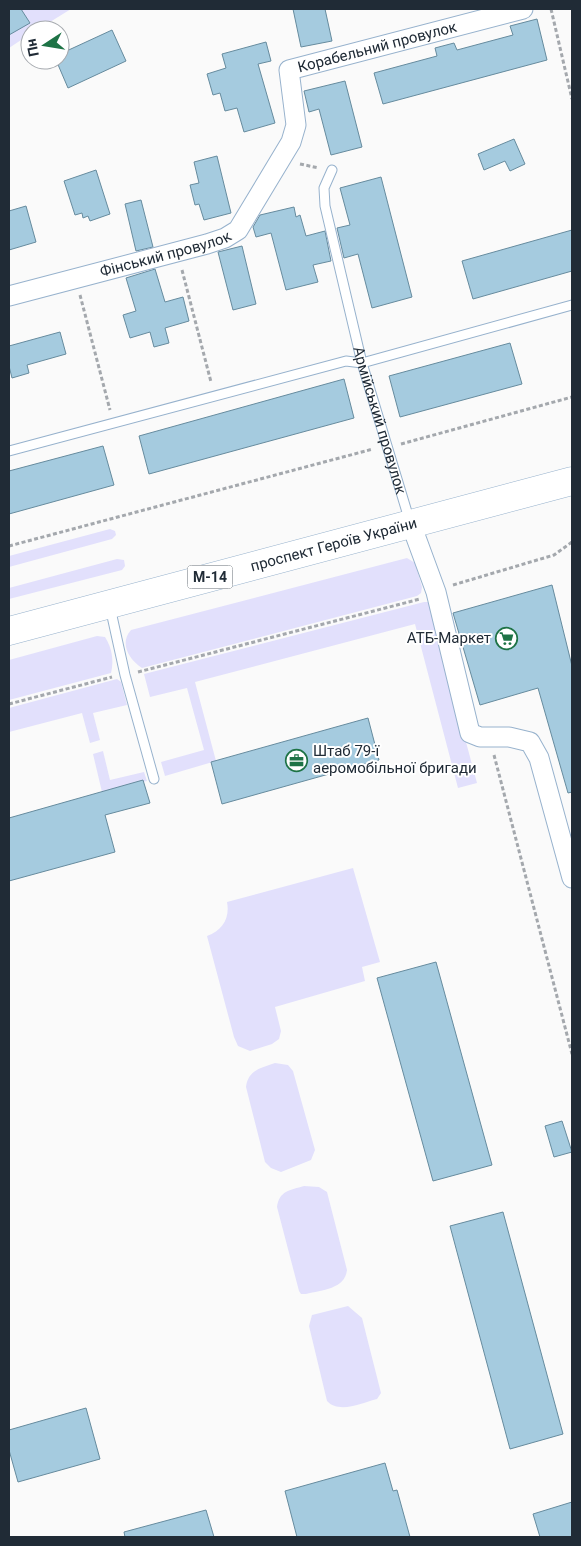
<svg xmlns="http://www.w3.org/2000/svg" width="581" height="1546" font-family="Roboto,sans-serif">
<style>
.green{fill:#e2e0fc}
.building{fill:#a5cbdf;stroke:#668b9e}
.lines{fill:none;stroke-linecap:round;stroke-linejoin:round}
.lane-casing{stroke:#97b2cd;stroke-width:11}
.street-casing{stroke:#97b2cd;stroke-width:21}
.highway-casing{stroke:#97b2cd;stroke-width:29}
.path{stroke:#a4a8ad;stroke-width:3;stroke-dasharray:4 2.5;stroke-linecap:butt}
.lane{stroke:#fff;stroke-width:9}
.street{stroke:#fff;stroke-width:19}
.highway{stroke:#fff;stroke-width:28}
.labels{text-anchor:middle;stroke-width:4;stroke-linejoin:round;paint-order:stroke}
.shield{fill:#fff;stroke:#636b72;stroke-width:1}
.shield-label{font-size:14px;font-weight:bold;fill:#202b36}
.street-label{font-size:15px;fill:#202b36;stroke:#fff}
.poi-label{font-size:15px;fill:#202b36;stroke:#fff;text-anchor:end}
</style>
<rect width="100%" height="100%" fill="#fafafa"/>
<!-- green -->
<g class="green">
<polygon points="9,9 71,9 37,30 30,30 30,34 9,48"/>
<polygon points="110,529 115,531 116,535 112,539 9,567 9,556"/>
<path d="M407,558l8,5 7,24 -1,6 -4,3 -275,72c-13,-8 -23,-25 -11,-38z"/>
<polygon points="117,559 124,560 125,566 122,570 9,599 9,588"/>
<polygon points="424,602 428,602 430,608 477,783 458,788 415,624 195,682 216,761 165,776 161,762 204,750 187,688 150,697 144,674"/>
<path d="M97,636l8,1c7,11 9,23 6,36l-102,27v-40z"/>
<polygon points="117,679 121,682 127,705 93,713 100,740 90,743 82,713 9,732 9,708"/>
<polygon points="103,751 110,780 144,772 147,781 102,792 93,754"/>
<path d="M353,868l27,94 -18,5 3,14 -90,26 6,24 -2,8 -7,5 -22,7 -12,-5 -4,-9 -27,-101c16,-6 23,-18 20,-34z"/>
<path d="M275,1063l13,2 5,6 22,79 -4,10 -30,12 -10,-4 -6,-6 -19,-75c2,-17 15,-19 29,-24z"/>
<path d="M304,1186l15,1 8,5 20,78c-2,19 -25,20 -41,24h-5l-2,-3 -22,-84c2,-16 13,-17 27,-21z"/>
<path d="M348,1306l14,12 19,75 -4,6c-15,4 -38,15 -50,2l-18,-75 3,-11z"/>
</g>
<!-- building -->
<g class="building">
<polygon points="9,9 21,9 30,23 9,35"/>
<polygon points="293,9 325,9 332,41 301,47"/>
<polygon points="537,19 547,60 383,104 374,73 437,56 435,48 454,43 457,50 513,35 510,26"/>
<polygon points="112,30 126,61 68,88 56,60 60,60 60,54"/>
<polygon points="266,42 271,61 258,64 275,123 244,132 237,108 225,111 220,93 213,95 207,74 226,68 222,54"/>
<polygon points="345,81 362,147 331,155 319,109 309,112 304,91"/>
<polygon points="514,139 525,164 510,171 505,161 484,170 478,154"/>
<polygon points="217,156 231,213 204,220 199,204 195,205 190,185 199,183 194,162"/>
<polygon points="96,170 110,214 90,221 88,216 83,218 82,213 75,215 64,181"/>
<polygon points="381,177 412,297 372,308 358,254 344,258 337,228 350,225 340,188"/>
<polygon points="141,200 153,247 136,251 125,204"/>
<polygon points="26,206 36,242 9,250 9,211"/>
<polygon points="294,207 296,217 300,215 306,236 325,231 331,261 313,265 318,282 286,290 271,233 256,237 253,227 260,215"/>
<polygon points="572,230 572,271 473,299 462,261"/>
<polygon points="242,246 256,304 233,310 218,252"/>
<polygon points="155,269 165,302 183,297 189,321 165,328 169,343 154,347 150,332 130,338 123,315 136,311 126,278"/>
<polygon points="60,332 66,354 27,365 29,373 12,378 9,366 9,346"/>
<polygon points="510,343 522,384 400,417 389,376"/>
<polygon points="344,379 354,418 149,474 139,436"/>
<polygon points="103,446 114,485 9,514 9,471"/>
<polygon points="552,585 572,666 572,792 568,793 538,688 480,705 453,613"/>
<polygon points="368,718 379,760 222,804 211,762"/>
<polygon points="143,780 150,803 105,815 115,852 9,881 9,818"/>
<polygon points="436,962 492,1165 433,1181 377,978"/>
<polygon points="562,1121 572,1152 554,1157 545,1126"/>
<polygon points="503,1212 563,1434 510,1449 450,1226"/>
<polygon points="86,1408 100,1459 18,1482 9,1450 9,1430"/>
<polygon points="385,1463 393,1491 397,1490 410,1537 297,1537 285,1491"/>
<polygon points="572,1502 572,1537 540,1537 533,1514"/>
<polygon points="206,1510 214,1537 125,1537 124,1532"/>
</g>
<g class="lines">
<defs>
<g id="lane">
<path id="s1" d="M332,170l-8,18 1,18 37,157 48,159"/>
<polyline points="9,451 346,361 362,363 572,305"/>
<polyline points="110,607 125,675 154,779"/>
</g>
<g id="street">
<path id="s2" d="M9,296l198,-52 18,-6 13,-8 53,-88 5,-17 -7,-55 234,-61"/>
<polyline points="411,524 436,592 470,733 480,737 509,737 530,742 539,758 572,878"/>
</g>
<g id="highway">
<path id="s3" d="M9,631l563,-150"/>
</g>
</defs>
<!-- lane casing -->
<use href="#lane" class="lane-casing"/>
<!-- street casing -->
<use href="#street" class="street-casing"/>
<!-- highway casing -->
<use href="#highway" class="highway-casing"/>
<!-- path -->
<g class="path">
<polyline points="551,9 572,99"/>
<polyline points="300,164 319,168"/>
<polyline points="182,270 211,382"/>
<polyline points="80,295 110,410"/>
<polyline points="401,444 572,397"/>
<polyline points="9,546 373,449"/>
<polyline points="453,585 554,555 572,542"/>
<polyline points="138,672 420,599"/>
<polyline points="9,704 112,677"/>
<polyline points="494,755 572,1054"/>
</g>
<!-- lane -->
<use href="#lane" class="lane"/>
<!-- street -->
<use href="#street" class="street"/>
<!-- highway -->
<use href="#highway" class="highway"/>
</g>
<!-- icons -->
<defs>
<symbol id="supermarket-ring" viewBox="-11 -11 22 22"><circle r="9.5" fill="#fff" stroke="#1e7346" stroke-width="1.5"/><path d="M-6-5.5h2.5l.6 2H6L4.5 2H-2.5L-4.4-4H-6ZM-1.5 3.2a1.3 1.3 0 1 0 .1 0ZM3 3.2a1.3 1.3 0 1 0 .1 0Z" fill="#1e7346"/></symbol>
<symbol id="office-ring" viewBox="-11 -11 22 22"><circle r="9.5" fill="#fff" stroke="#1e7346" stroke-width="1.5"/><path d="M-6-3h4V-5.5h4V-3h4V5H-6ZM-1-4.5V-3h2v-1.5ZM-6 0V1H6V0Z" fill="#1e7346"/></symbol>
</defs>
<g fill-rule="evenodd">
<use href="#supermarket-ring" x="494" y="626" width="25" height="25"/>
<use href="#office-ring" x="284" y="748" width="25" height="25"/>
</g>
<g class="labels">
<!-- shield labels -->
<rect class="shield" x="187.5" y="565.5" width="45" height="23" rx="4"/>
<g class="shield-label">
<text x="210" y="582">М-14</text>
</g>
<!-- street labels -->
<g class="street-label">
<text dy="5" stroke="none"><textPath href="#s2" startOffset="506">Корабельний провулок</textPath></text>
<text dy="5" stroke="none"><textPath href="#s2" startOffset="162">Фінський провулок</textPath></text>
<text dy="5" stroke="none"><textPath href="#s1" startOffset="259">Армійський провулок</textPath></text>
<text dy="5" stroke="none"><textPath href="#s3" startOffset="336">проспект Героїв України</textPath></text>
</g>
<!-- poi labels -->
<g class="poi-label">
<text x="491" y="643">АТБ-Маркет</text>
<text x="313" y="756" text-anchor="start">Штаб 79-ї<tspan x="313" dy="17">аеромобільної бригади</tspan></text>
</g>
</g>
<!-- border -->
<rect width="581" height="1546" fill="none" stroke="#202b36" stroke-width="20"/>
<!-- north arrow -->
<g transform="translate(45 45) rotate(258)"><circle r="24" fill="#ffffff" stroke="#a6aaaf"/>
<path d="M0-4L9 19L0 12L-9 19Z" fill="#1e7346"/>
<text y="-8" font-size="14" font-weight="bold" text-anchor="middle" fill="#202b36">Пн</text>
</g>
</svg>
